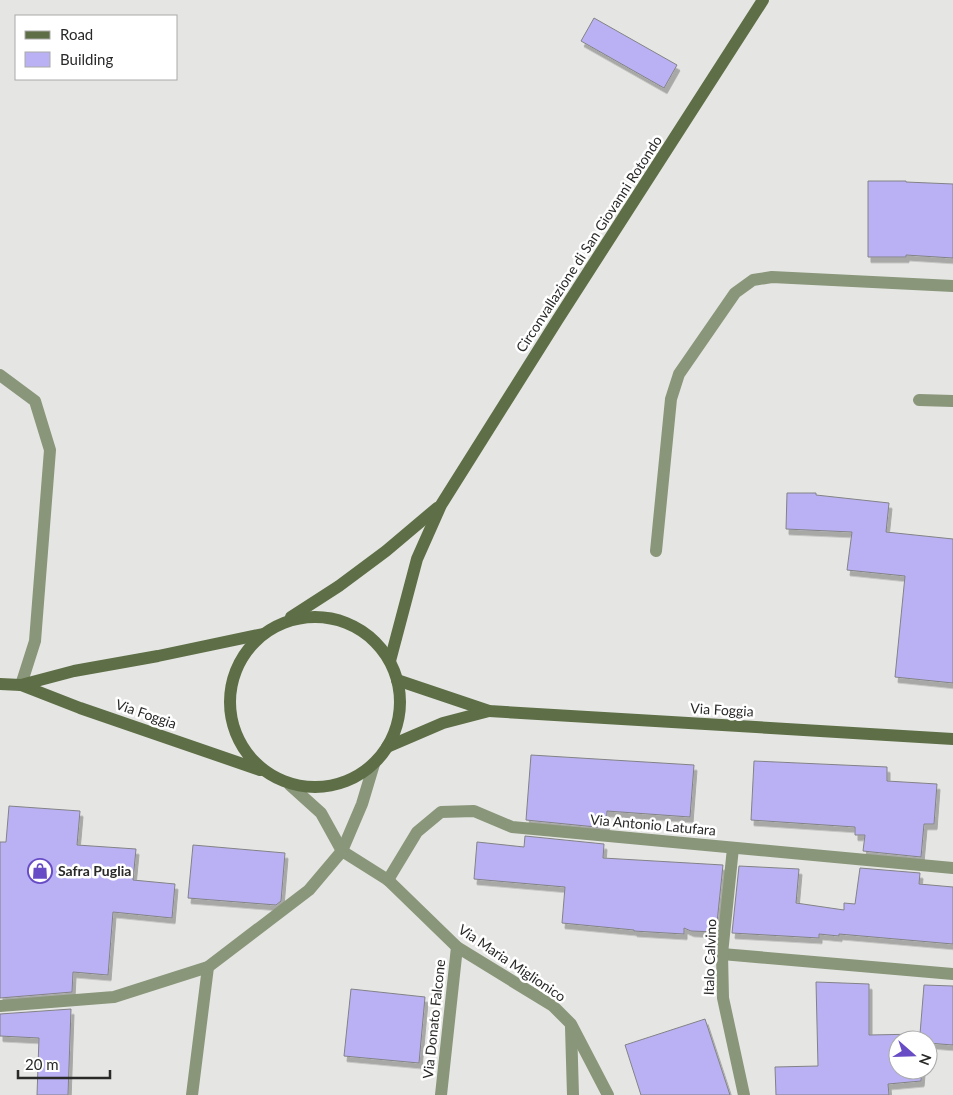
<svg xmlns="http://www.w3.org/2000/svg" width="953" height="1095" font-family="Lato,sans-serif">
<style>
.building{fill:#b9b1f3;stroke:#828286;filter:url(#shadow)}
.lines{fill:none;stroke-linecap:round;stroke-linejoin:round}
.lane{stroke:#89967a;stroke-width:12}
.street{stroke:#89967a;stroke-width:12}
.secondary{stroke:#5e6f47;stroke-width:12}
.labels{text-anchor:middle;stroke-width:5;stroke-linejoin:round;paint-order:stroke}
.street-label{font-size:14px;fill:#292a28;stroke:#fff}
.poi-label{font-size:14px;font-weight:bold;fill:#292a28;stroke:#fff;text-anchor:start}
</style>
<defs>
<filter id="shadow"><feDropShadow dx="3" dy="5.5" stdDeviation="0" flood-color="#0004"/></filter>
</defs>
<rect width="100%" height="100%" fill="#e5e6e3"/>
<!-- building -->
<g class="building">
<polygon points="594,18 677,65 664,88 581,41"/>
<polygon points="868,181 906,181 906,182 953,184 953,258 906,255 906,257 868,257"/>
<polygon points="787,493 816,493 816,495 889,503 886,532 953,539 953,683 895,677 905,576 847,570 852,532 786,529"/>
<polygon points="531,755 694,765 690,817 607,811 606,828 526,820"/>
<polygon points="754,761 887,767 887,781 937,784 934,824 924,824 921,857 863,851 865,835 855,835 855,827 751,820"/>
<polygon points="9,806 80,811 77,845 136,849 133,880 175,884 172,918 113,912 108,975 73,972 72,992 0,998 0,842 6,842"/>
<polygon points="525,836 604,844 603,858 723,865 716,932 691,931 684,928 684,934 634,931 634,930 562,923 565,887 474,879 477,842 524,847"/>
<polygon points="193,845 285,853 281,901 276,905 188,898"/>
<polygon points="739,866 799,869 796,903 844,910 844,903 855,904 860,868 920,873 919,884 953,887 953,944 839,934 839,936 819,934 819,938 732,933"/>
<polygon points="816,982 869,984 869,1035 920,1034 924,985 953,986 953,1045 928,1043 928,1040 898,1040 898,1070 922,1070 921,1081 888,1084 889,1095 776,1095 775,1067 818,1066"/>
<polygon points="351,989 425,997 419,1063 344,1056"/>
<polygon points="71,1009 68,1095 37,1095 39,1038 0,1036 0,1014"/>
<polygon points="705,1019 730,1095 641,1095 625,1045"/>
</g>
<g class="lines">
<!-- lane -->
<g class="lane">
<polyline points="0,375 35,401 50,450 35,641 21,685"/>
<polyline points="722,954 953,974"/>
</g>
<!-- street -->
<g class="street">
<polyline points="919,400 953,401"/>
<polyline points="656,551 671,399 679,374 735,293 753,280 772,277 953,286"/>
<polyline points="290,785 321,813 342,851 388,880 457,947 553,1006 571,1024 608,1095"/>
<polyline points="733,848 722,954 723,998 744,1095"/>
<polyline points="388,880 417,832 441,812 474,811 512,827 953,868"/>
<polyline points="0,1006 114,997 208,967 309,890 342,851 362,804 374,764"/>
<polyline points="571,1027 573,1095"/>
<polyline points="192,1095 208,967"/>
<polyline points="441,1095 457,947"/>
</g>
<!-- secondary -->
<g class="secondary">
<circle cx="315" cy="702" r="85"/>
<polyline points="291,617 339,586 386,551 437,508"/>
<polyline points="390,661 417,559 441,505 558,319 763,0"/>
<polyline points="397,680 489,711 953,739"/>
<polyline points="0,684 21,685 80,708 260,770"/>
<polyline points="21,685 74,671 158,656 263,634"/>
<polyline points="387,747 443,723 489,711"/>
</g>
</g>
<!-- icons -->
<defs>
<symbol id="shop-ring" viewBox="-11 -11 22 22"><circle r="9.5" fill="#fff" stroke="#684cc5" stroke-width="1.5"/><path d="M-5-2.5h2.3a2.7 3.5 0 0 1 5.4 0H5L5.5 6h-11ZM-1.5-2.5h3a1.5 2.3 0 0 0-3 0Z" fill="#684cc5"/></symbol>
</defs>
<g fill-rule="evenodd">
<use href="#shop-ring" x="26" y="857" width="28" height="28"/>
</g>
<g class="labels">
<!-- street labels -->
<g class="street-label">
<text transform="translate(589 244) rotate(-57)" y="5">Circonvallazione di San Giovanni Rotondo</text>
<text transform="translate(722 710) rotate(3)" y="5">Via Foggia</text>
<text transform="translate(146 714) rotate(19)" y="5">Via Foggia</text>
<text transform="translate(653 825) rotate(5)" y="5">Via Antonio Latufara</text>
<text transform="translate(710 957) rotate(-88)" y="5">Italo Calvino</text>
<text transform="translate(512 963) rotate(34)" y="5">Via Maria Miglionico</text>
<text transform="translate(434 1019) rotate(-84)" y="5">Via Donato Falcone</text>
</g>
<!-- poi labels -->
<g class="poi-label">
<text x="58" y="876">Safra Puglia</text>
</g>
</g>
<!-- legend -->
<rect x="15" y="15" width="162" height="65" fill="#ffffff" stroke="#a9aaa9"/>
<rect x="25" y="31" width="25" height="8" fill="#5e6f47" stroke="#a9aaa9"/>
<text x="60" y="40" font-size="15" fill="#292a28">Road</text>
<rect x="25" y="52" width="25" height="15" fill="#b9b1f3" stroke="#a9aaa9"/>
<text x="60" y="65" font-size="15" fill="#292a28">Building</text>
<!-- north arrow -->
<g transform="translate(913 1055) rotate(110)"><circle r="24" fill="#ffffff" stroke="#a9aaa9"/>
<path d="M0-4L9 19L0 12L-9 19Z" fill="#684cc5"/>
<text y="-8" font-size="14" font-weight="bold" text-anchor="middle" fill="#292a28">N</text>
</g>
<!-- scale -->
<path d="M18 1070v8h92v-8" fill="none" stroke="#292a28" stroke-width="2.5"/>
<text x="25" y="1070" font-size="15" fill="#292a28" stroke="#ffffff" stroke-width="4" paint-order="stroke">20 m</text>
</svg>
